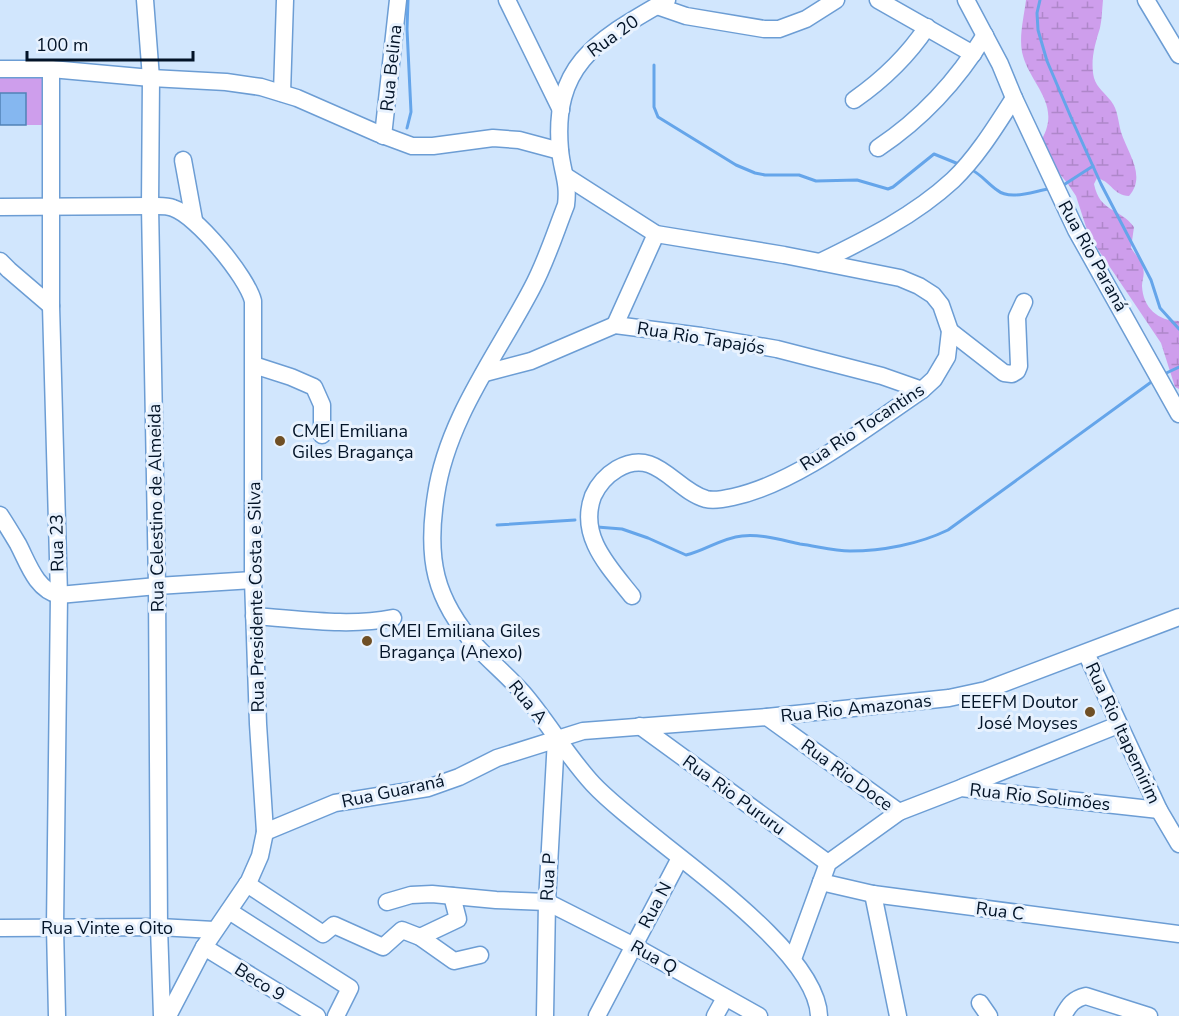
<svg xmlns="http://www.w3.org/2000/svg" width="1179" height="1016" font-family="'Nunito Sans',sans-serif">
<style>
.wetland{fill:url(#wetland-marsh)}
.park{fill:#ce9eec}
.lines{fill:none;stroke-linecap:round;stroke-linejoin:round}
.stream{stroke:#65a5ea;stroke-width:3}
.building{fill:#85b7f0;stroke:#5182b7;stroke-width:1.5}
.minor-casing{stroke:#6c9dd4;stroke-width:19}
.minor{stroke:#fff;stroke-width:16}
.poi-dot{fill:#6f4f25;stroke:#e8f2fe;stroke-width:2}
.labels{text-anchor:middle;stroke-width:6;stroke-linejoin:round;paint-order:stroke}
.street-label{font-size:18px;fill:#021327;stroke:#e8f2fe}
.poi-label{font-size:18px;fill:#021327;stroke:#e8f2fe;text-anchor:start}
</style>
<defs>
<pattern id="wetland-marsh" width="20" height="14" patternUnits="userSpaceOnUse" patternTransform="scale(1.5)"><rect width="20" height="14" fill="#ce9eec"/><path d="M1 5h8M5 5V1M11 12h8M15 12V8" fill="none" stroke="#af87ca"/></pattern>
</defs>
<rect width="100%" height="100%" fill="#d1e6fd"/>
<!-- wetland -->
<path class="wetland" d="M1026,0h77c-1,9 -1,19 -3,28 -5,16 -10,33 -6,50 3,10 11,15 17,23 7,9 7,20 10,31 6,20 26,44 8,64 -15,0 -18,-15 -32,-18l-3,6c6,29 25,23 40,43l-3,21c4,6 10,12 12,20 2,7 -1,12 -1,18 1,22 16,35 37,35v68l-4,-2 -14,-44 -72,-107 -13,-40 -8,-12 -14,-17 -12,-28c20,-36 -13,-55 -20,-87 -3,-17 2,-35 4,-52z"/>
<!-- park -->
<polygon class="park" points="43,76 44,125 26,125 0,93 0,77"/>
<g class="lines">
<!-- stream -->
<g class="stream">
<polyline points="1040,0 1037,13 1038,30 1047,61 1073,122 1101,184 1151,280 1160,308 1179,329"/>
<polyline points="654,65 654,107 658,117 736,165 755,173 765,175 799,175 816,181 857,180 888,189 893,187 934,154 961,165"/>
<polyline points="407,128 411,112 407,29 408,0"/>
<path d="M970,169c11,5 17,14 27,21 13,11 37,1 52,-1"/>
<polyline points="1062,186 1093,166"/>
<polyline points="1162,375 1179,367"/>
<polyline points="497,525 575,520"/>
<path d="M597,527l25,2 26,9 38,17c19,-4 35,-17 56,-19 20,-2 39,4 58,8 16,2 34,7 50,7 33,0 69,-7 98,-21l206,-150"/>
</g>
</g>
<!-- building -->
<rect class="building" x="0" y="93" width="26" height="32"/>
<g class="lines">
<defs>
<g id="minor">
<polyline points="145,0 151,78 150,206 157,586 159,927 162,1016"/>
<polyline points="507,0 561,110"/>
<path d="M667,0c-67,39 -115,62 -107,150 2,22 9,32 6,55 -11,28 -20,57 -34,83 -35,67 -85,131 -96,207 -10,63 -2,104 41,152 15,16 32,30 46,46 25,29 44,63 70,91 50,54 224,159 226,232"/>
<polyline points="878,0 973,54"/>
<polyline points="966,0 1000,64 1014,98 1076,230 1179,414"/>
<polyline points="1146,0 1179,55"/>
<polyline points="657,6 686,16 764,29 779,29 806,19 836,0"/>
<polyline points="0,69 51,69 151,78 226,82 261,87 297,98 377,133 412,146 433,146 493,138 519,140 560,151"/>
<polyline points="51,69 51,306 59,595 55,927 57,1016"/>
<polyline points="282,93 285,0"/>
<path d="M854,100c30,-21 53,-43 73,-73"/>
<polyline points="383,136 398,0"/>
<path d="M878,148c45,-30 79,-67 107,-113"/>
<polyline points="183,160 194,220"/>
<path d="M567,177l89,57 128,21 116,23 19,8 14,9 8,10 9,26 -3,26 -13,22 -12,11c-55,37 -125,93 -189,107 -9,2 -19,4 -27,2 -32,-9 -50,-53 -89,-30 -10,6 -19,16 -24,27 -15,40 16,71 39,100"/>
<path d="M0,207l150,-1c8,0 16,-1 23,2 24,8 74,69 80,93v279l5,144 7,108 -5,24 -11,25 -45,66 -36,69"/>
<polyline points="0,261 9,270 51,306"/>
<path d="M820,262c47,-23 94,-46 133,-82 24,-23 43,-54 61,-82"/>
<polyline points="615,325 656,234"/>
<polyline points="950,331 1004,373 1012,374 1017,371 1019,366 1017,317 1024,302"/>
<polyline points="254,365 291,377 314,387 322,405 322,435"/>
<polyline points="485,373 531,361 615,325 701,336 777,349 882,376 922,390"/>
<path d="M0,515c6,9 12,19 18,29 10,19 18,46 41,51l98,-9 96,-6"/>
<path d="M254,616c46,3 94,11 139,2"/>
<polyline points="1086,653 1159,810 1179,844"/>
<polyline points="767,717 899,812"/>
<polyline points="640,726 828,863"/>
<polyline points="963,787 1118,725"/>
<polyline points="265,832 335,803 428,788 459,777 497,758 583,731 767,717 949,698 986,690 1179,617"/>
<polyline points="821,882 873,894 1179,934"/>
<polyline points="247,884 323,934 334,925 383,947 402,930 420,937 454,961 480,955"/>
<polyline points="873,894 898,1016"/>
<polyline points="387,902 411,895 432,894 496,900 547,902 634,946 759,1016"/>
<polyline points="229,911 350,988 336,1016"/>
<polyline points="0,928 159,927 214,930"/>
<polyline points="420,937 458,919 452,896"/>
<polyline points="204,947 317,1016"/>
<polyline points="793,959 828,863 899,812 961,788 1159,810"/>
<polyline points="980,1003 989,1016"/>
<polyline points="545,1016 547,902 556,739"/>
<polyline points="597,1016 680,858"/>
<polyline points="715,1016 725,998"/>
<path d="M1063,1016c6,-11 10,-17 23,-20l63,20"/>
</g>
</defs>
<!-- minor casing -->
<use href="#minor" class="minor-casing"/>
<!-- minor -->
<use href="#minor" class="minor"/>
</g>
<!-- markers -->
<g class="poi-dot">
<circle cx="280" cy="441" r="6"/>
<circle cx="367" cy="641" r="6"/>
<circle cx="1090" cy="712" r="6"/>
</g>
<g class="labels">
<!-- street labels -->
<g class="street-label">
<text transform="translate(613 36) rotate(-36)" y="6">Rua 20</text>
<text transform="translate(391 68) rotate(-84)" y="6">Rua Belina</text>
<text transform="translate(1093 256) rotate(61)" y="6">Rua Rio Paraná</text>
<text transform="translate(701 338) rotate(9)" y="6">Rua Rio Tapajós</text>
<text transform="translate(862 427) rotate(-33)" y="6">Rua Rio Tocantins</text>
<text transform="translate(156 508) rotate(-91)" y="6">Rua Celestino de Almeida</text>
<text transform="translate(57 543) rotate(-91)" y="6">Rua 23</text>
<text transform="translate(256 597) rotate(-91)" y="6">Rua Presidente Costa e Silva</text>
<text transform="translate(528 702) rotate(51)" y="6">Rua A</text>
<text transform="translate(856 708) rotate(-6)" y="6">Rua Rio Amazonas</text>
<text transform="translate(1123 733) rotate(65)" y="6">Rua Rio Itapemirim</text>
<text transform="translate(847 775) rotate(36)" y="6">Rua Rio Doce</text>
<text transform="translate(393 791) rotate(-12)" y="6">Rua Guaraná</text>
<text transform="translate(734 795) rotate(36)" y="6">Rua Rio Pururu</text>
<text transform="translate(1040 797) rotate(6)" y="6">Rua Rio Solimões</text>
<text transform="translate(548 877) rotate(-87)" y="6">Rua P</text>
<text transform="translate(655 905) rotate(-62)" y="6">Rua N</text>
<text transform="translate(1000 911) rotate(7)" y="6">Rua C</text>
<text x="107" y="934">Rua Vinte e Oito</text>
<text transform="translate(654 957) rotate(29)" y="6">Rua Q</text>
<text transform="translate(260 982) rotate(32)" y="6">Beco 9</text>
</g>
<!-- poi labels -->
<g class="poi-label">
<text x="292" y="437">CMEI Emiliana<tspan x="292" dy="21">Giles Bragança</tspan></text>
<text x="379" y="637">CMEI Emiliana Giles<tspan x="379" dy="21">Bragança (Anexo)</tspan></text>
<text x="1078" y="708" text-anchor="end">EEEFM Doutor<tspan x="1078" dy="21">José Moyses</tspan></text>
</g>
</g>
<!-- scale -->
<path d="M27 51v9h166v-9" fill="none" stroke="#021327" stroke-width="3"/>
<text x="36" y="51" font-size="18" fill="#021327" stroke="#e8f2fe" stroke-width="4.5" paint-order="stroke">100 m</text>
</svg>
